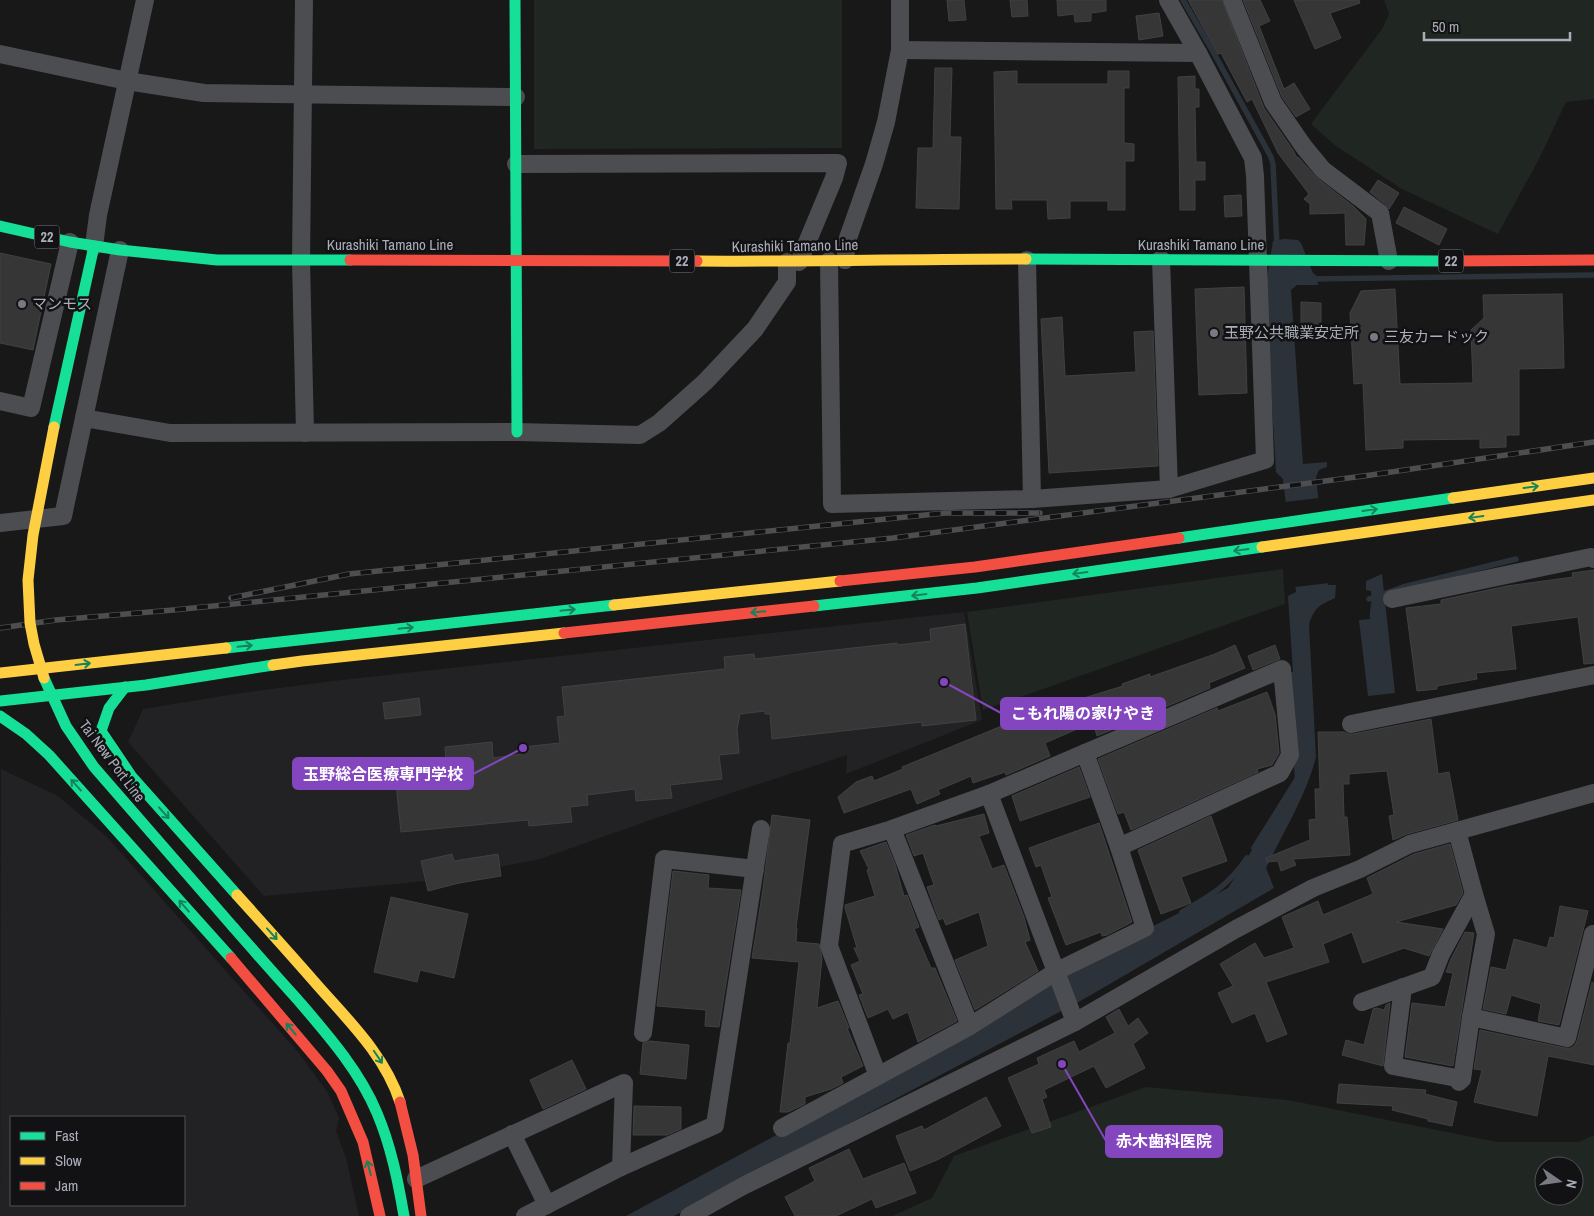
<svg xmlns="http://www.w3.org/2000/svg" width="1594" height="1216" font-family="'Archivo Narrow','Noto Sans JP',sans-serif">
<style>
.built{fill:#222224;fill-rule:evenodd}
.green{fill:#202621;fill-rule:evenodd}
.water{fill:#2c3239}
.pier{fill:#181818}
.lines{fill:none;stroke-linecap:round;stroke-linejoin:round}
.stream{stroke:#2c3239;stroke-width:5.5}
.building{fill:#363637;stroke:#404144}
.street{stroke:#4c4d50;stroke-width:18}
.fast{stroke:#16e098;stroke-width:11}
.slow{stroke:#ffcf43;stroke-width:11}
.jam{stroke:#f24e42;stroke-width:11}
.rail-casing{stroke:#4d4e50;stroke-width:5.5}
.rail{stroke:#121214;stroke-width:4;stroke-dasharray:11;stroke-linecap:butt}
.fast-bridge{stroke:#16e098;stroke-width:11}
.slow-bridge{stroke:#ffcf43;stroke-width:11}
.oneway{stroke:#14835d}
.poi-dot{fill:#777a80;stroke:#121214;stroke-width:2}
.labels{text-anchor:middle;stroke-width:5;stroke-linejoin:round;paint-order:stroke}
.shield{fill:#121214;stroke:#7c7f87;stroke-width:1}
.shield-label{font-size:14px;font-weight:bold;fill:#aaaeb8}
.street-label{font-size:15px;fill:#aaaeb8;stroke:#121214}
.poi-label{font-size:15px;fill:#aaaeb8;stroke:#121214;text-anchor:start}
.leader{fill:none;stroke:#8446be;stroke-width:2}
.callout-dot{fill:#8446be;stroke:#121214;stroke-width:2}
.callout{fill:#8446be;stroke:#8446be;stroke-width:2}
.callout-label{font-size:16px;text-anchor:middle;font-weight:bold;fill:#fff}
</style>
<rect width="100%" height="100%" fill="#181818"/>
<!-- built -->
<g class="built">
<polygon points="964,612 982,720 846,774 847,755 659,817 540,859 483,870 482,876 264,896 128,742 143,709 241,693 341,680"/>
<path d="M1,769l57,27 50,42 190,214 30,41 11,25 -3,13 10,27 13,58h-359zM11,1117h173v88h-173z"/>
</g>
<!-- green -->
<g class="green">
<polygon points="534,0 842,0 842,148 534,149"/>
<polygon points="1384,0 1594,0 1594,99 1566,102 1539,159 1498,234 1402,189 1336,146 1311,124 1382,29 1389,14"/>
<polygon points="1283,569 1285,604 983,710 967,612"/>
<path d="M1146,1087l142,13 209,42h82l15,-7v81h-702l40,-18 22,-42zM1544,1166h30v30h-30z"/>
</g>
<!-- water -->
<g class="water">
<path d="M1284,239l14,1 3,3 12,30 4,3 1,9h-21l-6,5 12,174 24,-2v5l-8,3 -3,7 12,108h8l-1,13c-15,7 -21,9 -26,27l7,132c-9,37 -33,76 -50,111l8,20 -190,111 -410,217h-48l193,-104 250,-143 159,-81 67,-106 -7,-110h5l-5,-76 8,-4 -13,-113 -7,-7 -11,-182 8,-49z"/>
<path d="M1382,574l13,119 -27,3 -9,-76 11,-1c-1,-10 3,-17 1,-28l-5,-1v-9z"/>
</g>
<!-- pier -->
<polygon class="pier" points="1319,498 1329,583 1295,587 1285,502"/>
<g class="lines">
<!-- stream -->
<g class="stream">
<polyline points="1183,0 1211,48 1271,157 1273,164 1277,247"/>
<polyline points="1310,279 1594,275"/>
<polyline points="1369,599 1403,587 1516,559"/>
<polyline points="1254,848 1299,776"/>
<path d="M1182,912c29,-17 45,-25 65,-54"/>
</g>
</g>
<!-- building -->
<g class="building">
<polygon points="947,0 964,0 966,20 949,21"/>
<polygon points="1010,0 1027,0 1028,16 1012,17"/>
<polygon points="1057,0 1106,0 1106,11 1091,13 1091,21 1075,22 1074,14 1058,16"/>
<polygon points="1188,0 1222,0 1264,108 1293,150 1297,158 1298,157 1317,178 1353,206 1366,219 1364,245 1346,245 1345,213 1310,214 1310,204 1304,199 1309,194 1278,153 1252,99 1247,102 1221,53 1218,54"/>
<polygon points="1243,0 1260,0 1270,21 1259,26 1284,89 1294,83 1310,109 1296,117 1282,97"/>
<polygon points="1294,0 1359,0 1360,3 1330,13 1341,38 1315,49"/>
<polygon points="1159,13 1163,36 1139,40 1136,16"/>
<polygon points="935,68 952,68 950,137 961,137 959,209 916,208 918,148 933,148"/>
<polygon points="1017,71 1017,84 1108,84 1108,71 1129,71 1129,88 1124,88 1124,143 1134,144 1134,161 1125,161 1125,210 1108,210 1108,201 1070,201 1070,218 1048,219 1047,200 1011,200 1012,209 996,209 994,72"/>
<polygon points="1195,76 1195,89 1199,89 1199,107 1195,107 1196,162 1205,162 1205,180 1195,180 1195,210 1180,210 1178,77"/>
<polygon points="1378,180 1399,193 1389,209 1386,205 1370,192"/>
<polygon points="1241,195 1242,216 1225,217 1224,196"/>
<polygon points="1404,207 1447,229 1439,245 1396,223"/>
<polygon points="0,253 51,264 33,350 0,343"/>
<polygon points="1244,287 1247,393 1199,395 1195,289"/>
<polygon points="1395,289 1400,384 1473,383 1471,330 1484,318 1483,295 1562,294 1564,368 1519,369 1519,435 1506,435 1506,447 1480,448 1480,439 1403,440 1403,448 1366,450 1363,383 1354,384 1350,313 1361,291"/>
<polygon points="1301,302 1321,303 1321,340 1301,339"/>
<polygon points="1062,317 1065,376 1136,372 1134,332 1153,331 1158,466 1049,473 1041,319"/>
<polygon points="1594,570 1594,663 1584,664 1578,617 1511,626 1516,669 1476,673 1477,679 1437,686 1437,689 1417,691 1406,608 1441,604 1441,600 1507,586 1573,577 1572,573"/>
<polygon points="965,624 976,720 922,726 922,722 772,739 770,714 765,714 765,711 740,714 737,729 739,753 719,755 722,779 670,785 672,798 636,801 635,789 587,795 588,805 570,807 572,822 529,826 528,820 401,832 394,765 446,760 445,747 492,742 493,758 522,754 522,747 560,743 557,717 565,716 562,687 725,669 724,657 754,654 755,659 897,643 898,645 931,641 930,629"/>
<polygon points="1235,645 1245,668 1209,683 1210,688 1097,736 1093,722 1045,743 1050,756 1006,775 1005,772 973,783 971,776 938,790 940,794 917,804 911,789 844,813 838,797 856,782 872,776 874,781 903,769 902,767 1009,723 1011,728 1036,719 1084,698 1123,686 1122,684 1150,674 1150,677 1215,654"/>
<polygon points="1275,645 1280,659 1253,670 1248,656"/>
<polygon points="1267,692 1275,714 1279,753 1272,765 1257,769 1258,772 1131,830 1124,812 1118,814 1098,759 1217,708 1218,711"/>
<polygon points="419,698 421,715 385,719 383,703"/>
<polygon points="1431,719 1438,774 1449,772 1458,820 1407,834 1393,840 1389,816 1394,815 1387,771 1349,774 1349,784 1343,784 1344,817 1347,817 1350,855 1293,859 1296,865 1281,871 1278,861 1267,862 1266,858 1310,840 1309,820 1316,819 1315,789 1320,789 1318,732 1344,732 1348,734 1353,734"/>
<polygon points="1079,767 1090,797 1020,821 1012,796"/>
<polygon points="984,814 989,833 979,836 992,869 1004,865 1024,917 1030,940 1025,942 1038,971 975,1010 955,960 988,946 979,912 946,925 943,918 939,920 927,887 934,885 923,853 914,856 906,835 935,825 936,826"/>
<polygon points="772,815 810,820 796,928 797,928 796,942 819,944 822,958 817,1008 838,1001 849,1028 847,1028 863,1066 841,1077 843,1083 831,1089 805,1097 805,1104 788,1112 780,1112 788,1043 790,1043 799,962 752,958 763,889"/>
<polygon points="1211,816 1227,861 1181,877 1191,903 1161,914 1138,850"/>
<polygon points="1099,823 1132,922 1107,935 1102,936 1101,932 1066,945 1048,898 1052,897 1041,865 1036,867 1029,848"/>
<polygon points="886,842 895,864 904,896 907,895 919,927 914,929 931,968 935,968 957,1021 918,1042 908,1012 893,1019 888,1009 868,1018 859,995 863,994 851,965 860,961 854,948 857,948 845,908 845,905 875,896 867,870 869,869 860,851"/>
<polygon points="1450,844 1463,893 1456,905 1396,922 1443,929 1429,956 1404,948 1363,963 1352,932 1323,944 1329,962 1266,982 1287,1034 1267,1042 1255,1013 1232,1023 1218,993 1233,986 1220,964 1255,943 1264,958 1294,948 1282,917 1318,901 1323,915 1373,894 1367,878 1414,854"/>
<polygon points="452,854 454,861 498,854 501,876 459,883 428,891 421,861"/>
<polygon points="673,871 709,875 708,888 741,890 719,1027 705,1026 706,1010 657,1006"/>
<polygon points="391,897 468,914 454,978 420,970 417,982 374,972"/>
<polygon points="1560,906 1588,911 1559,1025 1538,1021 1541,1004 1511,995 1506,1014 1483,1009 1491,967 1506,970 1514,939 1547,948 1550,937 1554,938"/>
<polygon points="1465,932 1474,933 1453,1066 1405,1057 1412,1003 1445,1007 1453,973 1446,972 1451,959"/>
<polygon points="1592,982 1594,983 1594,1065 1548,1056 1537,1116 1474,1102 1482,1070 1474,1069 1480,1030 1565,1048 1571,1048 1575,1045 1577,1041"/>
<polygon points="1390,1003 1383,1066 1342,1055 1346,1040 1364,1045 1373,1009 1377,1008 1384,1010 1386,1005"/>
<polygon points="1119,1009 1128,1026 1138,1018 1148,1033 1133,1044 1145,1068 1106,1088 1094,1066 1044,1090 1047,1097 1042,1099 1051,1127 1032,1133 1008,1078 1039,1064 1037,1058 1074,1041 1079,1052 1115,1033 1106,1017"/>
<polygon points="650,1041 689,1045 686,1079 640,1074 643,1043"/>
<polygon points="572,1060 586,1089 543,1109 530,1080"/>
<polygon points="1339,1084 1426,1090 1425,1094 1457,1102 1452,1126 1428,1121 1428,1119 1392,1110 1393,1106 1337,1103"/>
<polygon points="986,1097 1001,1126 937,1160 910,1171 896,1136 922,1126 924,1130"/>
<polygon points="634,1106 681,1107 681,1129 667,1135 633,1135"/>
<polygon points="849,1149 863,1179 904,1163 916,1193 876,1208 872,1199 836,1216 795,1216 785,1197 815,1181 809,1168"/>
</g>
<g class="lines">
<!-- street -->
<g class="street">
<polyline points="304,0 301,261 305,433"/>
<polyline points="1232,0 1273,102 1304,147 1323,170 1380,213 1389,261"/>
<polyline points="900,50 1198,53"/>
<polyline points="0,54 127,81 204,93 516,97"/>
<polyline points="516,164 838,163 834,178 799,262"/>
<polyline points="94,246 98,215 145,0"/>
<polyline points="1161,259 1169,489"/>
<polyline points="845,260 848,238 874,164 886,122 900,50 900,0"/>
<polyline points="1027,260 1032,499"/>
<polyline points="829,261 832,504 1032,499 1169,489 1265,460 1255,176 1253,158 1198,53 1168,0"/>
<polyline points="0,401 31,408 70,242"/>
<polyline points="84,418 170,433 517,432 640,435 659,423 705,382 755,329 787,282 787,262"/>
<polyline points="0,523 63,516 120,250"/>
<polyline points="1392,599 1591,557 1594,559"/>
<polyline points="1351,724 1594,675"/>
<polyline points="989,794 1075,1022"/>
<polyline points="892,829 970,1026"/>
<polyline points="1457,831 1474,894 1486,934 1471,1017 1462,1079 1459,1082"/>
<polyline points="1403,987 1393,1066 1462,1079"/>
<polyline points="1362,1002 1432,977 1441,954 1474,894"/>
<polyline points="1471,1017 1567,1038 1593,934"/>
<polyline points="643,1033 664,859 755,869"/>
<polyline points="878,1076 829,946 842,844 892,829 989,794 1282,669 1290,755 1280,773 1119,847"/>
<polyline points="782,1128 970,1026 1057,971 1145,928 1119,847 1085,753"/>
<polyline points="512,1134 547,1205"/>
<polyline points="621,1167 715,1125 761,829"/>
<polyline points="416,1179 624,1083 621,1167 525,1216"/>
<polyline points="689,1216 743,1186 1075,1022 1236,929 1313,888 1360,869 1410,844 1594,793"/>
</g>
<!-- fast -->
<g class="fast">
<polyline points="515,0 517,432"/>
<polyline points="0,226 70,242 120,250 217,260 350,260"/>
<polyline points="1026,259 1444,261"/>
<polyline points="54,427 94,246"/>
<polyline points="1179,538 1453,498"/>
<polyline points="814,606 977,588 1262,547"/>
<polyline points="226,648 614,605"/>
<polyline points="125,687 109,708 101,731 132,777 237,895"/>
<polyline points="0,701 146,685 273,665"/>
<polyline points="0,716 26,734 49,755 231,958"/>
<path d="M234,928c21,24 42,48 63,71 30,35 62,71 80,114 14,33 21,68 27,103"/>
</g>
<!-- slow -->
<g class="slow">
<path d="M697,261c110,1 219,-2 329,-2"/>
<polyline points="1453,498 1594,478"/>
<polyline points="1262,547 1594,500"/>
<polyline points="614,605 840,581"/>
<polyline points="273,665 302,661 564,633"/>
<polyline points="0,673 226,648"/>
<path d="M237,895c28,31 55,61 82,92 31,35 66,69 81,115"/>
</g>
<!-- jam -->
<g class="jam">
<polyline points="350,260 697,261"/>
<polyline points="1444,261 1594,260"/>
<polyline points="840,581 975,567 1179,538"/>
<polyline points="564,633 814,606"/>
<polyline points="231,958 327,1071 341,1091 363,1142 380,1216"/>
<polyline points="400,1102 413,1155 421,1216"/>
</g>
<defs>
<g id="rail">
<polyline points="231,598 349,574 945,513 1040,513"/>
<polyline points="0,628 56,620 173,610 893,538 1371,475 1594,442"/>
</g>
</defs>
<!-- rail casing -->
<use href="#rail" class="rail-casing"/>
<!-- rail -->
<use href="#rail" class="rail"/>
<!-- fast-bridge -->
<polyline class="fast-bridge" points="44,678 66,726 94,767 234,928"/>
<!-- slow-bridge -->
<polyline class="slow-bridge" points="44,678 34,644 30,623 28,580 33,535 54,427"/>
</g>
<!-- one-way arrows -->
<defs><path id="oneway-shaft" d="M-6 0H5M1.5-3L5.5 0L1.5 3" fill="none" stroke-width="1.6" stroke-linecap="round" stroke-linejoin="round" transform="scale(1.25)"/></defs>
<g class="oneway">
<use href="#oneway-shaft" transform="translate(1531 487) rotate(-8)"/>
<use href="#oneway-shaft" transform="translate(1370 510) rotate(-8)"/>
<use href="#oneway-shaft" transform="translate(1476 517) rotate(172)"/>
<use href="#oneway-shaft" transform="translate(1241 550) rotate(172)"/>
<use href="#oneway-shaft" transform="translate(1080 573) rotate(172)"/>
<use href="#oneway-shaft" transform="translate(919 595) rotate(173)"/>
<use href="#oneway-shaft" transform="translate(568 610) rotate(-6)"/>
<use href="#oneway-shaft" transform="translate(758 612) rotate(174)"/>
<use href="#oneway-shaft" transform="translate(406 628) rotate(-6)"/>
<use href="#oneway-shaft" transform="translate(245 646) rotate(-6)"/>
<use href="#oneway-shaft" transform="translate(83 664) rotate(-7)"/>
<use href="#oneway-shaft" transform="translate(76 785) rotate(-132)"/>
<use href="#oneway-shaft" transform="translate(164 813) rotate(48)"/>
<use href="#oneway-shaft" transform="translate(184 906) rotate(-131)"/>
<use href="#oneway-shaft" transform="translate(272 934) rotate(48)"/>
<use href="#oneway-shaft" transform="translate(291 1029) rotate(-130)"/>
<use href="#oneway-shaft" transform="translate(378 1057) rotate(56)"/>
<use href="#oneway-shaft" transform="translate(369 1168) rotate(-104)"/>
</g>
<!-- markers -->
<g class="poi-dot">
<circle cx="22" cy="304" r="5"/>
<circle cx="1214" cy="333" r="5"/>
<circle cx="1374" cy="337" r="5"/>
</g>
<g class="labels">
<!-- shield labels -->
<g class="shield">
<rect x="34.5" y="225.5" width="25" height="23" rx="4"/>
<rect x="669.5" y="249.5" width="25" height="23" rx="4"/>
<rect x="1438.5" y="249.5" width="25" height="23" rx="4"/>
</g>
<g class="shield-label">
<text x="47" y="242">22</text>
<text x="682" y="266">22</text>
<text x="1451" y="266">22</text>
</g>
<!-- street labels -->
<g class="street-label">
<text x="390" y="250">Kurashiki Tamano Line</text>
<text x="1201" y="250">Kurashiki Tamano Line</text>
<text transform="translate(795 246) rotate(-1)" y="5">Kurashiki Tamano Line</text>
<text transform="translate(112 761) rotate(53)" y="5">Tai New Port Line</text>
</g>
<!-- poi labels -->
<g class="poi-label">
<text x="32" y="309">マンモス</text>
<text x="1224" y="338">玉野公共職業安定所</text>
<text x="1384" y="342">三友カードック</text>
</g>
</g>
<!-- callouts -->
<path class="leader" d="M944 682L1001 713M523 748L473 774M1062 1064L1106 1141"/>
<g class="callout-dot">
<circle cx="944" cy="682" r="5"/>
<circle cx="523" cy="748" r="5"/>
<circle cx="1062" cy="1064" r="5"/>
</g>
<g class="callout">
<rect x="1001" y="698" width="164" height="31" rx="5"/>
<rect x="293" y="758" width="180" height="31" rx="5"/>
<rect x="1106" y="1126" width="116" height="31" rx="5"/>
</g>
<g class="callout-label">
<text x="1083" y="719">こもれ陽の家けやき</text>
<text x="383" y="780">玉野総合医療専門学校</text>
<text x="1164" y="1147">赤木歯科医院</text>
</g>
<!-- legend -->
<rect x="10" y="1116" width="175" height="90" fill="#121214" stroke="#4f5056"/>
<rect x="20" y="1132" width="25" height="8" fill="#16e098" stroke="#4f5056"/>
<text x="55" y="1141" font-size="15" fill="#aaaeb8">Fast</text>
<rect x="20" y="1157" width="25" height="8" fill="#ffcf43" stroke="#4f5056"/>
<text x="55" y="1166" font-size="15" fill="#aaaeb8">Slow</text>
<rect x="20" y="1182" width="25" height="8" fill="#f24e42" stroke="#4f5056"/>
<text x="55" y="1191" font-size="15" fill="#aaaeb8">Jam</text>
<!-- north arrow -->
<g transform="translate(1559 1181) rotate(103)"><circle r="24" fill="#121214" stroke="#4f5056"/>
<path d="M0-4L9 19L0 12L-9 19Z" fill="#777a80"/>
<text y="-8" font-size="14" font-weight="bold" text-anchor="middle" fill="#aaaeb8">N</text>
</g>
<!-- scale -->
<path d="M1424 32v8h146v-8" fill="none" stroke="#aaaeb8" stroke-width="2.5"/>
<text x="1432" y="32" font-size="15" fill="#aaaeb8" stroke="#121214" stroke-width="4" paint-order="stroke">50 m</text>
</svg>
